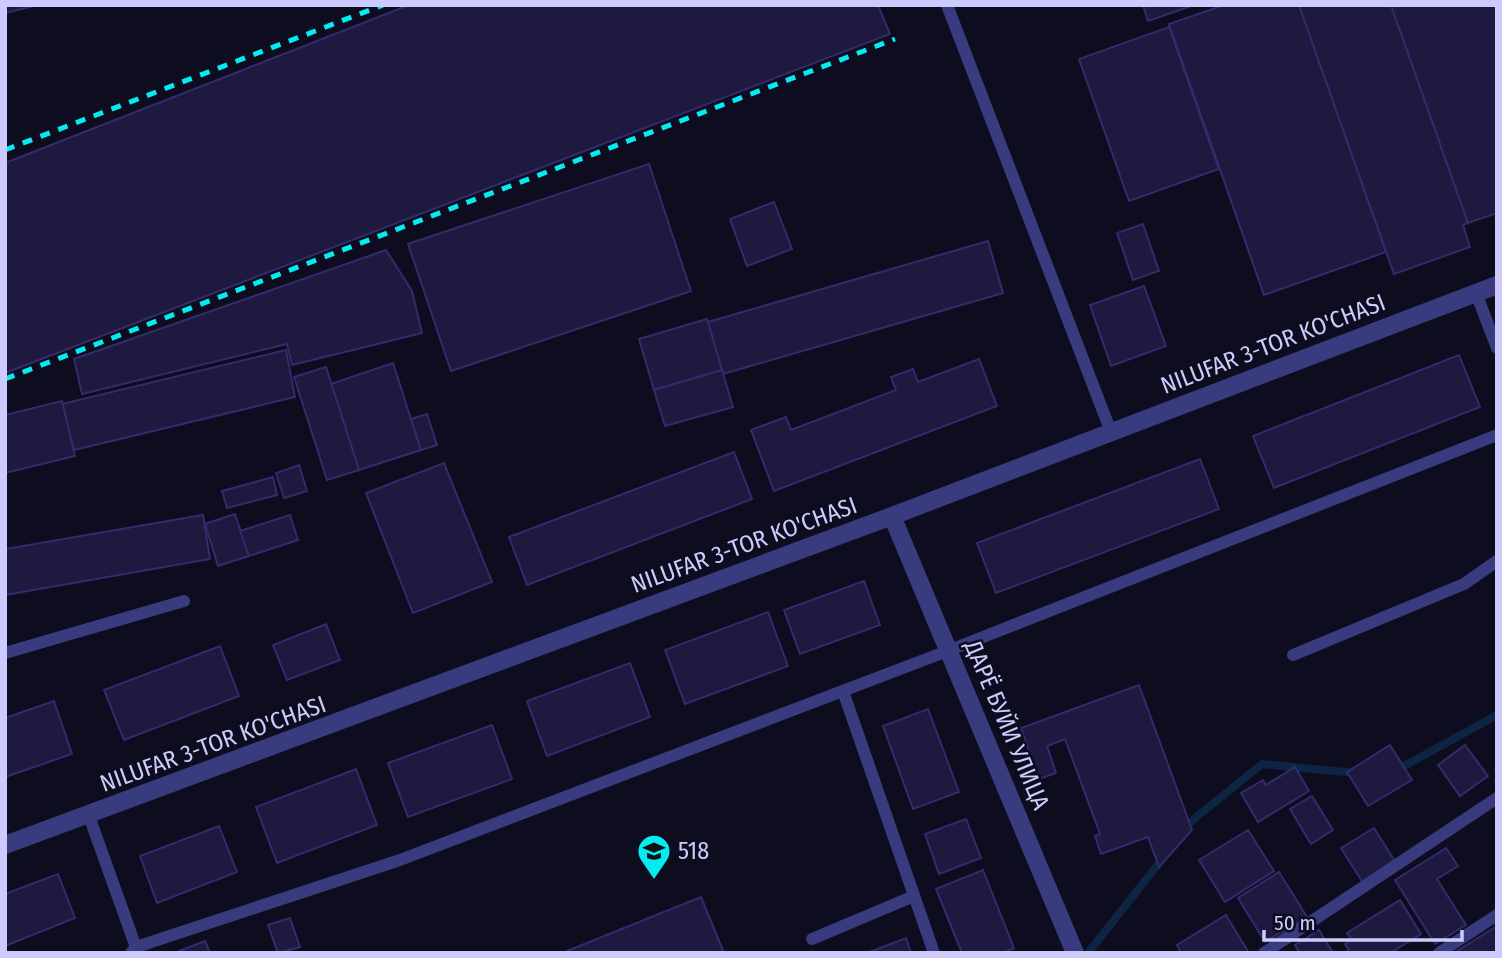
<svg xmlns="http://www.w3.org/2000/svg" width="1502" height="958" font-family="'Fira Sans Condensed',sans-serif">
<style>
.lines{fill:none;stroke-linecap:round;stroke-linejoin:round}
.stream{stroke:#0d2542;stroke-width:8}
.building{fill:#1e193f;stroke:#332b6b;stroke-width:2}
.lane{stroke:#383b7d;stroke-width:12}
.street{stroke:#383b7d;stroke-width:18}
.rail{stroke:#04ebf1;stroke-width:5;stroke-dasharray:10 9;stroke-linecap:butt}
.labels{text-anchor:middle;stroke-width:5;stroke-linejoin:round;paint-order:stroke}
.street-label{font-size:24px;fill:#cdcbfe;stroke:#0e0c1f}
.poi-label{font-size:24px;fill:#cdcbfe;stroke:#0e0c1f;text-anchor:start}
</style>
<rect width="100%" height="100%" fill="#0e0c1f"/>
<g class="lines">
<!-- stream -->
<g class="stream">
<polyline points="1395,771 1497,715"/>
<polyline points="1184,831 1194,819 1262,764 1355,773"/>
<polyline points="1088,953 1163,858"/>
</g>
</g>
<!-- building -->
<g class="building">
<polygon points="5,5 37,5 6,13"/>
<polygon points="409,5 878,5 890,34 5,373 5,163"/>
<polygon points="1143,5 1194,5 1148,21"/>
<polygon points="1224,5 1299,5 1386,252 1264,295 1169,24"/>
<polygon points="1299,5 1391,5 1468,223 1463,225 1470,247 1394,274"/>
<polygon points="1391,5 1497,5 1497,213 1468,223"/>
<polygon points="1169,27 1219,169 1129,201 1079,59"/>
<polygon points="649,164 691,291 451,371 408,244"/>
<polygon points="774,202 792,249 747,266 730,219"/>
<polygon points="1143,224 1159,271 1133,280 1117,233"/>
<polygon points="988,241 1003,293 723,374 708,322"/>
<polygon points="386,250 412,291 422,333 292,365 287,344 82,394 74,359"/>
<polygon points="1144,286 1166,346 1111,366 1090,305"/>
<polygon points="707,319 722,370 654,390 639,339"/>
<polygon points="286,350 295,397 74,450 62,404"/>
<polygon points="1459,355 1480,407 1274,488 1253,436"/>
<polygon points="979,359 997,406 774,491 751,430 786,417 791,430 896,390 891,377 913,369 918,382"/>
<polygon points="393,363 421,450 359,470 331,384"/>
<polygon points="326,367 359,470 327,480 294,377"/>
<polygon points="722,370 733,407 665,426 654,390"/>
<polygon points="62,401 75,456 5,473 5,415"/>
<polygon points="427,414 437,445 421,450 411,419"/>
<polygon points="734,452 752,499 527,585 509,537"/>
<polygon points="1200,459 1219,509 996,593 977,543"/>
<polygon points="444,463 492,582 413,613 366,493"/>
<polygon points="299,465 307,491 284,498 276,473"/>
<polygon points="273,477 277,495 227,508 222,491"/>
<polygon points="235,514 249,556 218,566 205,524"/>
<polygon points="203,515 210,559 5,595 5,549"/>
<polygon points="290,515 298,540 249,556 240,531"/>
<polygon points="864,581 880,625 800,654 784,610"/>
<polygon points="768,612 788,666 685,704 665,650"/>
<polygon points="326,624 340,660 287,680 273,645"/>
<polygon points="220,646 239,696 124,740 104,690"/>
<polygon points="630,663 650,717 547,756 527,701"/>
<polygon points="1139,685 1192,830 1159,867 1148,837 1101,854 1095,836 1100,834 1065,739 1047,746 1056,773 1039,779 1021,728"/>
<polygon points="54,701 72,754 5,777 5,718"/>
<polygon points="928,709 959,792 913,809 883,726"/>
<polygon points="492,725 512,779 408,817 388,763"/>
<polygon points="1390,745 1412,780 1368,806 1347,772"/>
<polygon points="1465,745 1488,776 1460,796 1438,765"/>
<polygon points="1295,767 1309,791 1258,822 1241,793 1263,780 1266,785"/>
<polygon points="356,769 377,825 277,863 256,807"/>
<polygon points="1312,796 1333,830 1311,844 1290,809"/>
<polygon points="966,819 981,858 939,874 925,834"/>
<polygon points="219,826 237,872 157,903 140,856"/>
<polygon points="1374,828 1396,863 1363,883 1341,848"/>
<polygon points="1248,830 1274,871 1225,902 1199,860"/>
<polygon points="1446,848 1458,866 1437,879 1466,925 1435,944 1395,880"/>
<polygon points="983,870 1014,948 1003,953 962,953 936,889"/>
<polygon points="1279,872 1307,917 1265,942 1238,898"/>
<polygon points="58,874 75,918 5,946 5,894"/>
<polygon points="701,897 724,953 562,953"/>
<polygon points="1400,900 1421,934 1390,953 1346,953 1349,950 1345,944 1352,940 1347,933"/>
<polygon points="1226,915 1249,953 1181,953 1177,945"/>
<polygon points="290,918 300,947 278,953 268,925"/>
<polygon points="1497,926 1497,953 1454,953"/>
<polygon points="1319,930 1333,953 1300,953 1295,945"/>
<polygon points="906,938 911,953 867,953"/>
<polygon points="205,941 210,953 174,953"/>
</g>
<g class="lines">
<!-- lane -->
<g class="lane">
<polyline points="947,5 1111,432"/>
<polyline points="1476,293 1497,348"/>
<polyline points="5,653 184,601"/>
<polyline points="1293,655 1464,584 1497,561"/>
<polyline points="843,691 934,953"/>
<polyline points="89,816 138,953"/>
<polyline points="812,939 914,896"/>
<polyline points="131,953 136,947 400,860 950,650 1497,435"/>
<polyline points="1264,953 1497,798"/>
<polyline points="1439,953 1497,915"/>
</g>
<!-- street -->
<g class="street">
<polyline points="892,516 1075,953"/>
<polyline points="5,845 892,516 1497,285"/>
</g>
<!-- rail -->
<g class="rail">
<polyline points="5,150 383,5"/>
<polyline points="5,379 895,39"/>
</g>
</g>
<!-- icons -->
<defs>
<symbol id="school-pin" viewBox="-11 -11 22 30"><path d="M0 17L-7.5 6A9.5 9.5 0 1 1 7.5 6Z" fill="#04ebf1" stroke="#0e0c1f"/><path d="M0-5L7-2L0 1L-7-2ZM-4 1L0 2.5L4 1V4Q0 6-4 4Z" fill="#111"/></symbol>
</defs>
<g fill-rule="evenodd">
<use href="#school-pin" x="635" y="832" width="38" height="52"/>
</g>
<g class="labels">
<!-- street labels -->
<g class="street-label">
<text transform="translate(1273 344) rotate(-21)" y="8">NILUFAR 3-TOR KO'CHASI</text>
<text transform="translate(744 545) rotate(-20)" y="8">NILUFAR 3-TOR KO'CHASI</text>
<text transform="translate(1007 725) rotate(67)" y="8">ДАРЁ БУЙИ УЛИЦА</text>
<text transform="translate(213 744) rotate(-20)" y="8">NILUFAR 3-TOR KO'CHASI</text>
</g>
<!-- poi labels -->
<g class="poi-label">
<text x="678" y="859">518</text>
</g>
</g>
<!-- border -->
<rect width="1502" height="958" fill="none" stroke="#cdcbfe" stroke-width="14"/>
<!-- scale -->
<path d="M1264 930v10h198v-10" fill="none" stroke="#cdcbfe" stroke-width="3.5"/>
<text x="1274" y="930" font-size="21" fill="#cdcbfe" stroke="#0e0c1f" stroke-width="5" paint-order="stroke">50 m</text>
</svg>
